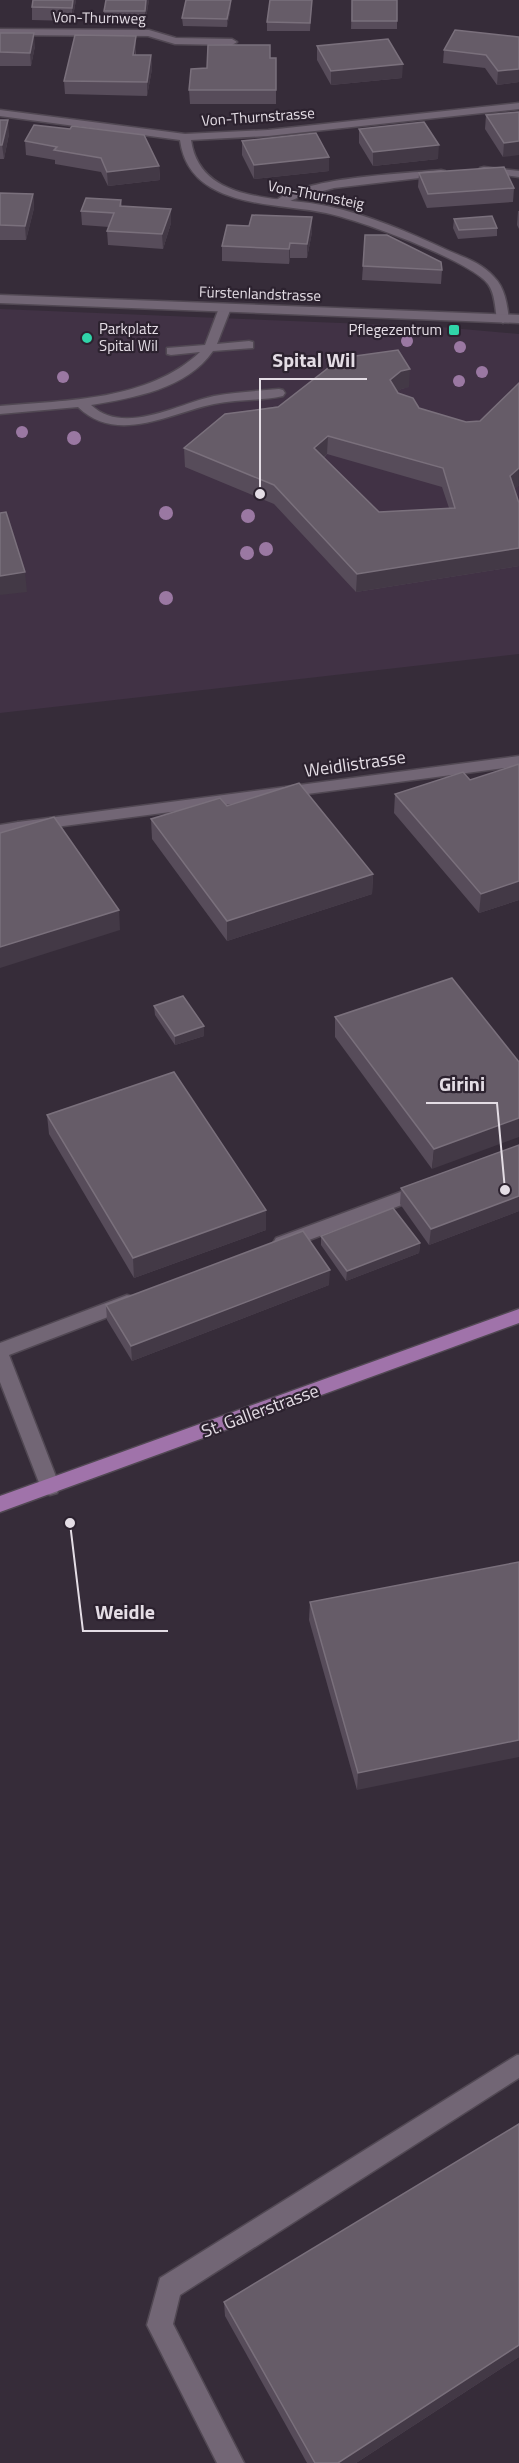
<svg xmlns="http://www.w3.org/2000/svg" width="519" height="2463" font-family="'Titillium Web',sans-serif">
<style>
.built{fill:#413245}
.lines{fill:none;stroke-linecap:round;stroke-linejoin:round}
.service-casing{stroke:#514853;stroke-width:3}
.minor-casing{stroke:#514853;stroke-width:3}
.tertiary-casing{stroke:#514853;stroke-width:3}
.primary-casing{stroke:#514853;stroke-width:3}
.service{fill:#726675;fill-rule:evenodd}
.minor{fill:#726675;fill-rule:evenodd}
.tertiary{fill:#726675;fill-rule:evenodd}
.primary{fill:#a073aa;fill-rule:evenodd}
.tree{fill:#9a78a2}
.wall{fill:#574c5a;fill-rule:evenodd}
.shaded-wall{fill:#433946}
.building{fill:#665c68;stroke:#7a707c;stroke-width:1.5;fill-rule:evenodd}
.poi-dot{fill:#30d4a9;stroke:#2c222f;stroke-width:2}
.labels{text-anchor:middle;stroke-width:4.5;stroke-linejoin:round;paint-order:stroke}
.far-street-label{font-size:15px;fill:#e4dde5;stroke:#2c222f}
.far-poi-label{font-size:15px;fill:#e4dde5;stroke:#2c222f;text-anchor:start}
.street-label{font-size:18px;fill:#e4dde5;stroke:#2c222f}
.leader{fill:none;stroke:#e4dde5;stroke-width:2}
.callout-dot{fill:#e4dde5;stroke:#2c222f;stroke-width:2}
.callout-label{font-size:20px;text-anchor:middle;font-weight:bold;fill:#e4dde5;stroke:#2c222f;stroke-width:4.5;stroke-linejoin:round;paint-order:stroke}
</style>
<rect width="100%" height="100%" fill="#362c39"/>
<!-- built -->
<polygon class="built" points="0,309 440,327 519,334 519,654 0,713"/>
<g class="lines">
<defs>
<g id="service">
<polygon points="484,167 519,171 519,177 480,172 480,168"/>
<path d="M441,170l4,1v4l-111,13 -37,10 -18,8 -6,-3c27,-26 130,-29 168,-33z"/>
<path d="M225,304l6,4 -14,36 32,-3 4,1v6l-40,3c-26,38 -80,47 -122,54 33,31 86,-1 123,-9 22,-4 43,-5 65,-7l4,1 2,3 -2,3c-22,5 -46,3 -69,8 -44,9 -97,41 -136,3l-78,7v-8c67,-6 148,-5 200,-54l-29,3 -4,-1v-6l38,-3 14,-37z"/>
<polygon points="18,822 26,827 23,830 0,835 0,825"/>
<polygon points="422,1184 428,1185 431,1190 428,1195 288,1248 282,1250 276,1248 273,1243 276,1238"/>
<polygon points="127,1295 134,1297 136,1302 134,1307 9,1355 60,1487 57,1493 50,1495 43,1493 0,1382 0,1343"/>
<polygon points="517,2055 519,2055 519,2078 180,2295 173,2324 244,2463 217,2463 147,2325 160,2278"/>
</g>
<g id="minor">
<polygon points="0,29 149,30 176,38 232,39 237,42 232,45 175,44 148,36 0,35"/>
<path d="M519,103v6l-251,27 -77,4c9,64 87,56 136,66 42,9 81,26 120,44 16,7 35,13 47,27 11,11 13,27 15,42l-6,4 -6,-4c-2,-11 -2,-26 -9,-35 -17,-23 -131,-65 -162,-71 -52,-11 -137,-4 -146,-73l-180,-24v-6l185,24 83,-4z"/>
<polygon points="519,756 519,766 18,832 10,827 18,822"/>
</g>
<polygon id="tertiary" points="0,295 519,315 519,323 0,303"/>
<polygon id="primary" points="519,1309 519,1323 0,1512 0,1496"/>
</defs>
<!-- service casing -->
<use href="#service" class="service-casing"/>
<!-- minor casing -->
<use href="#minor" class="minor-casing"/>
<!-- tertiary casing -->
<use href="#tertiary" class="tertiary-casing"/>
<!-- primary casing -->
<use href="#primary" class="primary-casing"/>
<!-- service -->
<use href="#service" class="service"/>
<!-- minor -->
<use href="#minor" class="minor"/>
<!-- tertiary -->
<use href="#tertiary" class="tertiary"/>
<!-- primary -->
<use href="#primary" class="primary"/>
</g>
<!-- trees -->
<g class="tree">
<circle cx="407" cy="341" r="6"/>
<circle cx="460" cy="347" r="6"/>
<circle cx="482" cy="372" r="6"/>
<circle cx="63" cy="377" r="6"/>
<circle cx="459" cy="381" r="6"/>
<circle cx="22" cy="432" r="6"/>
<circle cx="74" cy="438" r="7"/>
<circle cx="166" cy="513" r="7"/>
<circle cx="248" cy="516" r="7"/>
<circle cx="266" cy="549" r="7"/>
<circle cx="247" cy="553" r="7"/>
<circle cx="166" cy="598" r="7"/>
</g>
<!-- wall -->
<g class="wall">
<polygon points="33,0 76,0 72,21 32,20 32,7"/>
<polygon points="106,0 149,0 145,24 105,24 104,11"/>
<polygon points="312,0 310,31 267,31 267,22"/>
<polygon points="352,0 397,0 397,29 351,29"/>
<polygon points="231,6 227,27 183,26 182,18"/>
<polygon points="0,33 35,46 31,66 0,66"/>
<polygon points="136,36 136,55 151,55 152,69 147,96 65,94 64,81"/>
<polygon points="519,37 519,82 497,85 485,68 443,63 444,50"/>
<polygon points="317,46 402,78 331,85 317,60"/>
<polygon points="270,58 276,58 276,104 190,104 189,90 207,68"/>
<polygon points="519,112 503,157 485,129 486,115"/>
<polygon points="0,120 9,134 4,159 0,159"/>
<polygon points="359,129 438,159 373,166 359,143"/>
<polygon points="25,141 159,166 160,180 108,186 101,172 55,164 55,160 26,155"/>
<polygon points="242,141 329,157 329,171 254,179 242,155"/>
<polygon points="419,173 514,188 513,202 427,208 418,187"/>
<polygon points="0,193 33,194 34,208 26,240 0,240"/>
<polygon points="121,200 122,206 171,209 171,223 163,249 108,245 107,231 109,227 82,225 81,211"/>
<polygon points="518,211 519,211 519,229 517,225"/>
<polygon points="454,219 497,228 497,236 458,239 453,228"/>
<polygon points="312,232 307,258 290,258 289,264 222,261 222,246"/>
<polygon points="365,235 442,270 441,284 362,280"/>
<path d="M519,383v102l-5,4 5,14v63l-163,26 -82,-88 -89,-37 -1,-19 41,-34 184,-27 -8,2 -4,3 22,16 47,14 14,-1zM327,454l115,33 7,21 -70,4 -55,-54z"/>
<polygon points="519,764 519,900 479,913 394,813 395,794 470,780"/>
<polygon points="227,806 373,874 372,894 227,941 152,839 151,819"/>
<polygon points="452,978 432,1169 335,1037 335,1017"/>
<polygon points="154,1006 204,1026 204,1036 175,1045 155,1015"/>
<polygon points="47,1115 266,1210 266,1230 134,1278 49,1134"/>
<polygon points="519,1145 519,1211 429,1245 400,1204 401,1188"/>
<polygon points="321,1236 420,1243 419,1253 346,1281 321,1245"/>
<polygon points="329,1285 132,1361 107,1320 106,1305"/>
<polygon points="519,1562 357,1790 309,1620 310,1602"/>
<polygon points="519,2124 519,2357 356,2463 307,2463 225,2316 224,2302"/>
</g>
<!-- shaded-wall -->
<g class="shaded-wall">
<polygon points="73,0 76,0 72,21 72,8"/>
<polygon points="146,0 149,0 145,24 145,11"/>
<polygon points="231,0 231,6 227,27 227,19"/>
<polygon points="34,33 35,46 31,66 30,53"/>
<polygon points="136,36 136,49 133,68 133,55"/>
<polygon points="151,55 152,69 147,96 147,82"/>
<polygon points="403,64 402,78 331,85 331,71"/>
<polygon points="519,69 519,82 497,85 498,71"/>
<polygon points="8,120 9,134 4,159 2,145"/>
<polygon points="519,141 519,155 503,157 504,143"/>
<polygon points="439,145 438,159 373,166 373,152"/>
<polygon points="329,157 329,171 254,179 254,165"/>
<polygon points="159,166 160,180 108,186 107,172"/>
<polygon points="33,194 34,208 26,240 25,226"/>
<polygon points="171,209 171,223 163,249 162,234"/>
<polygon points="312,217 312,232 307,258 307,244"/>
<polygon points="290,243 290,258 289,264 289,249"/>
<polygon points="410,369 409,387 401,389 390,399 390,380 401,371"/>
<polygon points="328,436 327,454 314,467 314,448"/>
<polygon points="519,468 519,485 508,495 510,476"/>
<polygon points="519,548 519,566 356,592 357,574"/>
<polygon points="25,572 27,592 0,595 0,576"/>
<polygon points="373,874 372,894 227,941 227,921"/>
<polygon points="519,881 519,900 479,913 481,894"/>
<polygon points="119,910 120,930 0,968 0,947"/>
<polygon points="204,1026 204,1036 175,1045 175,1036"/>
<polygon points="519,1118 519,1137 432,1169 434,1149"/>
<polygon points="519,1196 519,1211 429,1245 431,1229"/>
<polygon points="266,1210 266,1230 134,1278 133,1258"/>
<polygon points="420,1243 419,1253 346,1281 347,1271"/>
<polygon points="330,1270 329,1285 132,1361 131,1346"/>
<polygon points="519,1740 519,1757 357,1790 358,1773"/>
<polygon points="519,2345 519,2357 356,2463 338,2463"/>
</g>
<!-- building -->
<g class="building">
<polygon points="33,0 73,0 72,8 32,7"/>
<polygon points="106,0 146,0 145,11 104,11"/>
<polygon points="186,0 231,0 227,19 182,18"/>
<polygon points="270,0 312,0 310,23 267,22"/>
<rect x="352" y="0" width="45" height="21"/>
<polygon points="455,30 519,37 519,69 498,71 486,55 444,50"/>
<polygon points="0,33 34,33 30,53 0,52"/>
<polygon points="75,35 136,36 133,55 151,55 147,82 64,81"/>
<polygon points="388,39 403,64 331,71 317,46"/>
<polygon points="208,45 270,45 270,58 276,58 276,90 189,90 191,69 207,68"/>
<polygon points="519,112 519,141 504,143 486,115"/>
<polygon points="0,120 8,120 2,145 0,145"/>
<polygon points="424,122 439,145 373,152 359,129"/>
<polygon points="34,125 70,129 72,126 144,135 159,166 107,172 101,158 54,150 57,147 25,141"/>
<polygon points="316,133 329,157 254,165 242,141"/>
<polygon points="504,167 514,188 428,194 419,173"/>
<polygon points="0,193 33,194 25,226 0,225"/>
<polygon points="86,198 121,200 120,206 171,209 162,234 107,231 114,213 81,211"/>
<polygon points="252,215 312,217 307,244 290,243 289,249 222,246 227,225 249,226"/>
<polygon points="492,216 497,228 459,230 454,219"/>
<polygon points="365,235 387,235 441,262 442,270 363,266"/>
<path d="M398,350l12,19 -9,2 -11,9 8,13 15,5 6,10 47,14 14,-1 39,-38v85l-9,8 9,27v45l-162,26 -83,-89 -90,-37 41,-34 53,-7 63,-49zM328,436l115,32 12,40 -76,4 -65,-64z"/>
<polygon points="6,512 25,572 0,576 0,513"/>
<polygon points="519,764 519,881 481,894 395,794 463,772 470,780"/>
<polygon points="299,783 373,874 227,921 151,819 220,798 227,806"/>
<polygon points="54,817 119,910 0,947 0,833"/>
<polygon points="452,978 519,1062 519,1118 434,1149 335,1017"/>
<polygon points="183,996 204,1026 175,1036 154,1006"/>
<polygon points="174,1072 266,1210 133,1258 47,1115"/>
<polygon points="519,1145 519,1196 431,1229 401,1188"/>
<polygon points="393,1208 420,1243 347,1271 321,1236"/>
<polygon points="303,1231 330,1270 131,1346 106,1305"/>
<polygon points="519,1562 519,1740 358,1773 310,1602"/>
<polygon points="519,2124 519,2345 338,2463 315,2463 224,2302"/>
</g>
<!-- markers -->
<g class="poi-dot">
<rect x="448" y="324" width="12" height="12" rx="3"/>
<circle cx="87" cy="338" r="6"/>
</g>
<g class="labels">
<!-- far-street labels -->
<g class="far-street-label">
<text transform="translate(99 18) rotate(1)" y="5">Von-Thurnweg</text>
<text transform="translate(258 117) rotate(-4)" y="5">Von-Thurnstrasse</text>
<text transform="translate(316 195) rotate(11)" y="5">Von-Thurnsteig</text>
<text transform="translate(260 294) rotate(2)" y="5">Fürstenlandstrasse</text>
</g>
<!-- far-poi labels -->
<g class="far-poi-label">
<text x="99" y="334">Parkplatz<tspan x="99" dy="17">Spital Wil</tspan></text>
<text x="442" y="335" text-anchor="end">Pflegezentrum</text>
</g>
<!-- street labels -->
<g class="street-label">
<text transform="translate(355 764) rotate(-8)" y="6">Weidlistrasse</text>
<text transform="translate(260 1411) rotate(-20)" y="6">St. Gallerstrasse</text>
</g>
</g>
<!-- callouts -->
<path class="leader" d="M260 494L260 379H367M505 1190L497 1103H426M70 1523L83 1631H168"/>
<g class="callout-dot">
<circle cx="260" cy="494" r="6"/>
<circle cx="505" cy="1190" r="6"/>
<circle cx="70" cy="1523" r="6"/>
</g>
<g class="callout-label">
<text x="314" y="367">Spital Wil</text>
<text x="462" y="1091">Girini</text>
<text x="125" y="1619">Weidle</text>
</g>
</svg>
